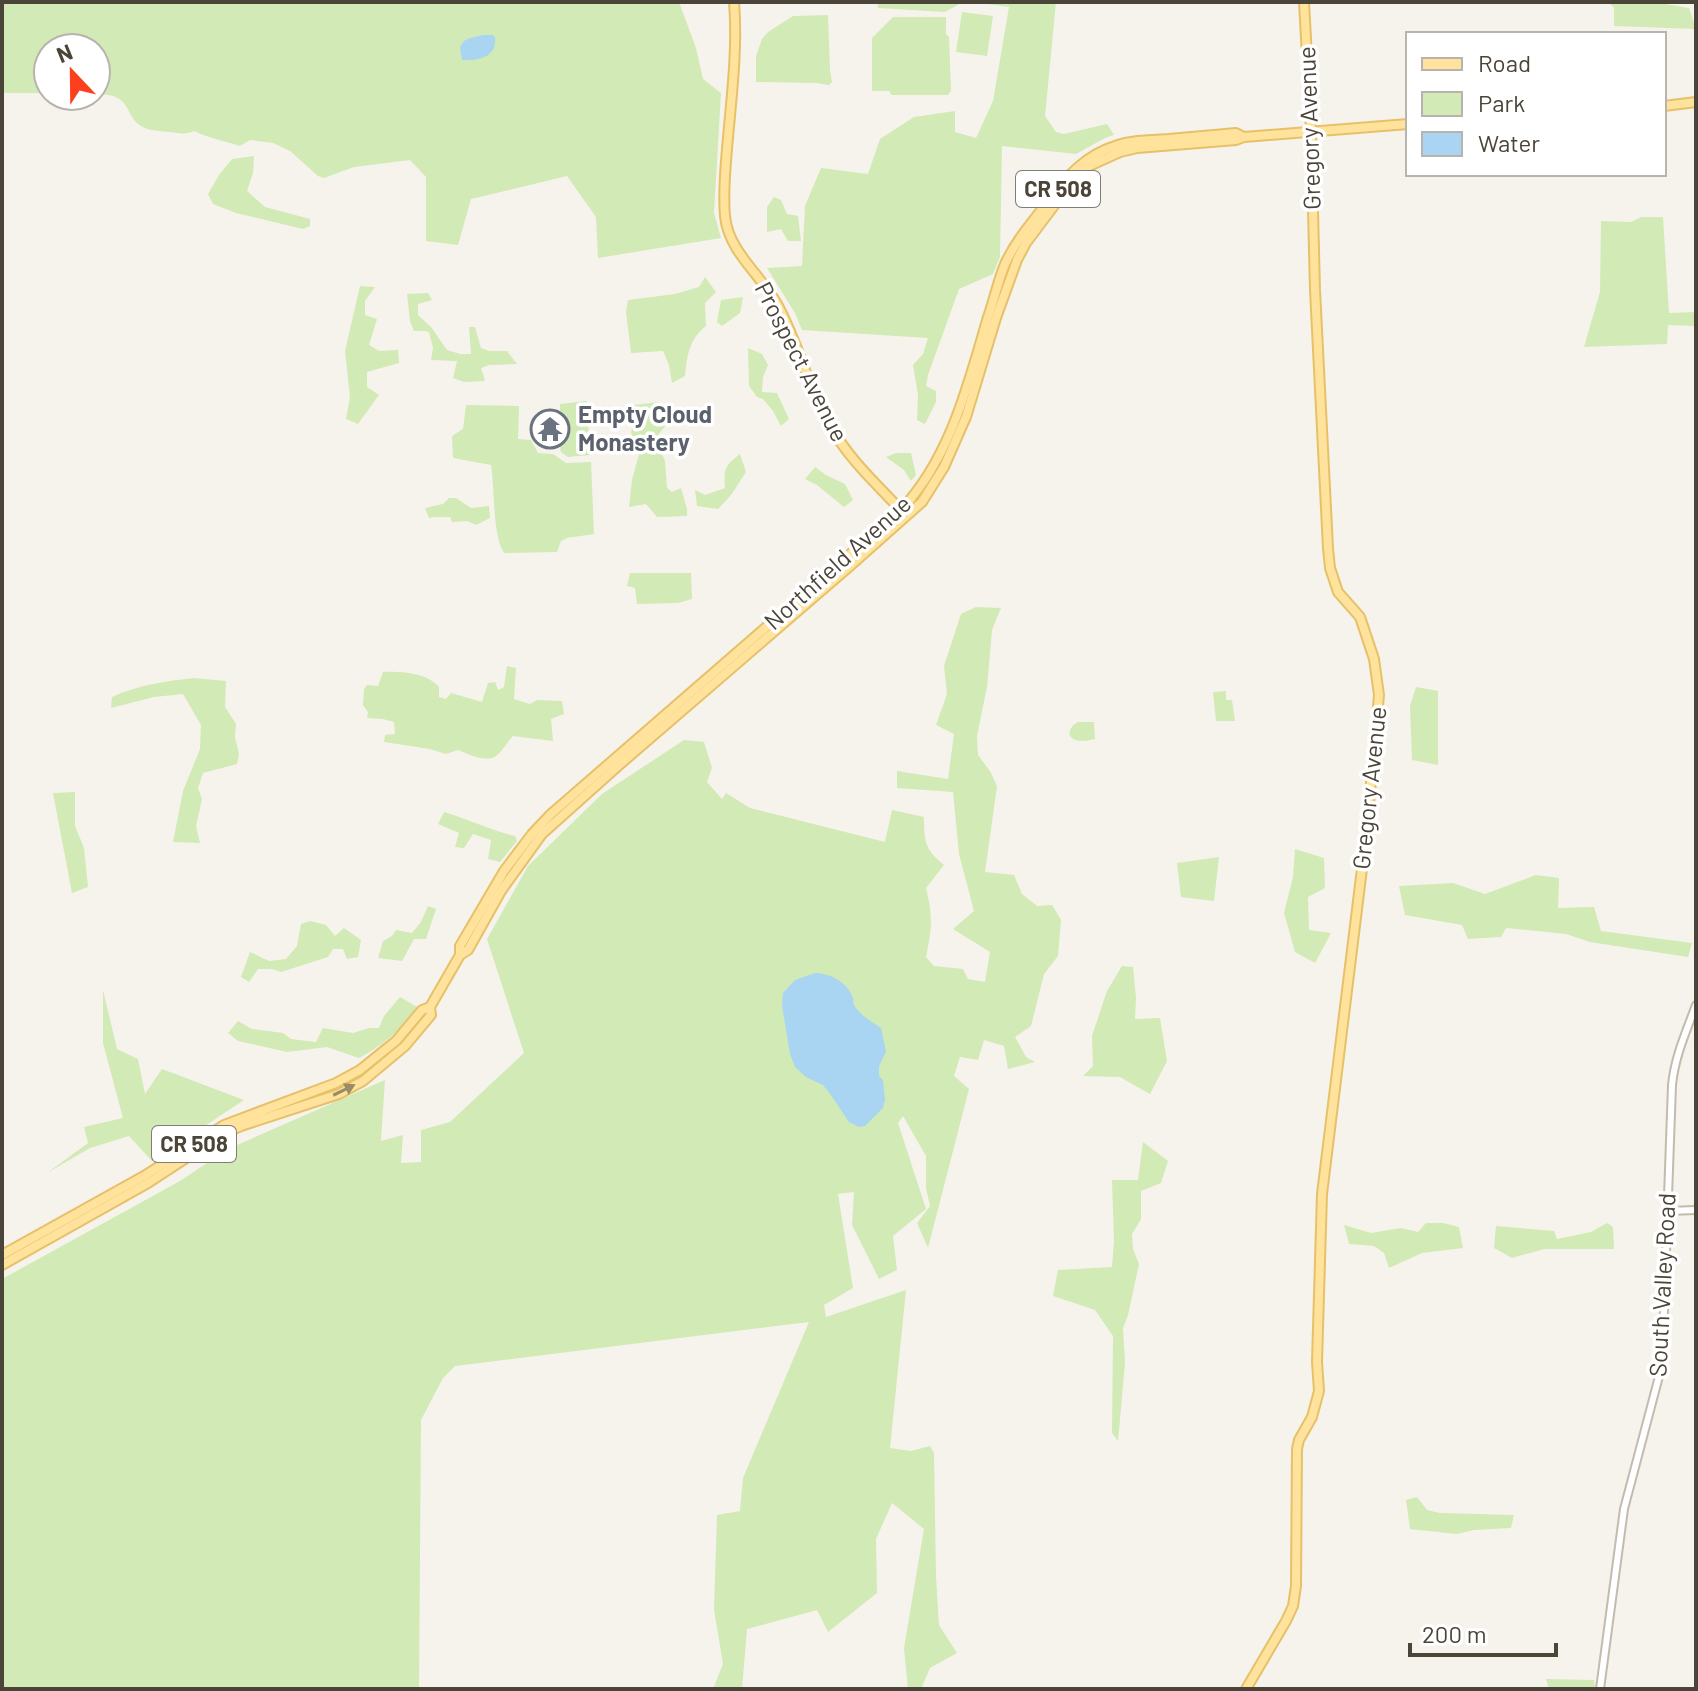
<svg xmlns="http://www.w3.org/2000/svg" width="1698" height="1691" font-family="Barlow,sans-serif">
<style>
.green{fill:#d2eab5}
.water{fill:#a9d4f2}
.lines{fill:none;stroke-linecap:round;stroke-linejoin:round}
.minor-casing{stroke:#c2bbae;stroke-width:10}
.major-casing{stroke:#e6c16a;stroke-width:12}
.minor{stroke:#fff;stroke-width:6}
.major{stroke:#ffe39c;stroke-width:8}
.oneway{fill:#9c8c66}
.labels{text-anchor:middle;stroke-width:7;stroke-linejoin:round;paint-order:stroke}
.shield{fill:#fff;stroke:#817c74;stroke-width:2}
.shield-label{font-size:22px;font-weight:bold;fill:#4b4439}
.street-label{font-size:24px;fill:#4b4439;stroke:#fff}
.worship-label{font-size:24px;font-weight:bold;fill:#5b616d;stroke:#fff;text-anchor:start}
</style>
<rect width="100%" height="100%" fill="#f6f3ec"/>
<!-- green -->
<g class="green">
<path d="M2,2h677l17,46 7,31 18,14 -7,120 7,25 -123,20 -2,-41 -29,-41 -96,23 -13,46 -32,-4v-64l-16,-17 -56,7 -30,11 -6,-2 -28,-25 -17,-8 -23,-3 -10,6c-15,-5 -32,-8 -46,-15 -9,4 -15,2 -24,1 -8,-1 -19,-1 -25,-4 -23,-10 -9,-34 -49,-34v-46h-48v45h-46z"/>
<polygon points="877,2 963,2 945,12 878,8"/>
<polygon points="973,2 1056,2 1045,116 1056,132 1064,134 1107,124 1114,135 1105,138 1076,154 1002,146 1000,257 993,274 959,289 928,375 926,386 936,391 936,402 925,424 917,420 918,395 913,365 923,354 928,338 802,330 795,313 767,268 802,266 805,206 821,168 868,174 880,139 914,117 955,111 955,132 976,138 993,101 1009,7"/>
<polygon points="1609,2 1654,2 1689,8 1696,29 1614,26 1614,8"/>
<polygon points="962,12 993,16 987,56 956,52"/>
<polygon points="828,15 830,70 832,82 829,85 816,83 756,82 756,56 762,39 768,32 793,16"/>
<polygon points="893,17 946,17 946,34 949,37 951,91 948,95 892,95 889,91 872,91 872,38"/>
<polygon points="254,156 253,173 247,191 265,207 310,219 310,226 303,229 236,213 213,204 208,194 219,175 232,159"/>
<polygon points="774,197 781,200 787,214 798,216 801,241 788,241 781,229 767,232 767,207"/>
<polygon points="1641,217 1663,217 1669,313 1696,312 1696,326 1668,325 1667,344 1584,347 1600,292 1601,221 1631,222"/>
<path d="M705,277l11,15 -11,11 1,23c-17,13 -19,30 -21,50l-13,7 -3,-18 -6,-14 -32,2 -5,-41 2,-12 47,-6 24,-7z"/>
<polygon points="360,286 375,287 365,301 365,315 377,319 369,345 379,351 398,350 399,363 367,372 367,387 379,395 358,424 346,419 350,397 345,351"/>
<polygon points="428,293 432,300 418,304 418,315 431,327 447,350 460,354 471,354 469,327 475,327 481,348 489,351 507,351 517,364 489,365 481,368 485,381 464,382 453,378 457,361 431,360 433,348 429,332 425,331 414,331 410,321 407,294"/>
<polygon points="743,297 740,313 722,326 717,322 721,300"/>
<polygon points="748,348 762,354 768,365 763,377 762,392 777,393 789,419 781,426 773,411 763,399 757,397 749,386"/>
<path d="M587,401l3,54 -22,2 -7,-5c-2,-7 0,-13 0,-21 0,-9 -1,-18 -1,-27z"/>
<polygon points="659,402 672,407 673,416 658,435 660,449 665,461 667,488 672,492 681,488 687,509 687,516 657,517 646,504 629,507 632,480 640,450 631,433 635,413 634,405"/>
<path d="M466,405l53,1 -1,33 13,1 7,13 15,1 13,9 25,-1 3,72 -27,4 -6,3 -4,11 -53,1c-12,-19 -9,-64 -13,-88l-38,-7 -1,-22 11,-7z"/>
<polygon points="896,453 911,453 916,475 911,481 904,470 886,457"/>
<path d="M740,454l6,18 -15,23 -13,14 -21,-3 -2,-16 10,5 20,-7c-1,-20 -1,-21 15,-34z"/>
<polygon points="815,467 826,475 845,484 853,500 844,507 817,485 805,479"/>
<path d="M449,498h7l15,10 18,-2 1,12 -14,7 -9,-4 -15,1 -2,-5c-7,1 -13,-1 -21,1l-4,-10 18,-4z"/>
<polygon points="630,573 691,573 692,599 678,603 637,604 635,588 627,586"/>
<path d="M976,607l25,1 -9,22 -5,57 -10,49 1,19 12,16 7,15 -12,86 29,3 8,19 15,12 15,-1 9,15 -3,36 -14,18 -13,52 -16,11 11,20 9,5 -27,7 -4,-23 -20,-6 -6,20 -18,-3 -6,19 15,13 -41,159 -11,-25 13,-17 -4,-18v-32l-23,-40 -5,7 28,86 -33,27 4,34 -18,9 -27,-54 2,-33 -16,2 15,94 -29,17 2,12 80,-27 -16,158 21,3 19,-5 4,7 2,123 3,49 18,28 -27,15 -9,21h-13l-4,-41 20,-119 -32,-26 -16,36 1,54 -49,39 -11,-22 -70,19 -5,60h-29l10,-25 -9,-54 3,-95 23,-4 3,-33 66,-156 -354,44 -12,12 -22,42 -2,269h-417v-410l178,-98 48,-32 157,-69 -4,61 22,-6 -2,28 20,-1v-32l29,-8 74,-69 -37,-114 41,-73 74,-72 82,-54 20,2 8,26 -5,14 15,17 4,-6 24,15 135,34 7,-32 32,7c0,24 1,33 20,48l-18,23c7,29 6,40 0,69l8,9 29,3 5,10 17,3 5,-30 -37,-23 21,-18 -15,-57 -6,-62 -56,-4v-17l51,8 6,-45 -18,-9 11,-31 -3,-28 17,-52z"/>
<path d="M507,666l9,2 -2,31 16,5 7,-4 25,1 2,13 -13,5 2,22 -40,-5c-5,5 -11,16 -17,20 -10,7 -28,-2 -38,-6l-12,4 -16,-5 -46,-7 1,-7 10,-1 -1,-12 -11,-3 -16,-1 1,-6 -5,-7 1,-16 3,-4 11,1 5,-14c18,-1 44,1 56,15v10l7,2 5,-6 31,9 6,-19 7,-1 3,8 6,-3z"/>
<path d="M194,678l32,3 -1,26 11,17 -1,13 4,17 -2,10 -34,9 -5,15 4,11 -6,27 4,17 -27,-1 10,-51 17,-42 1,-24 -18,-31 -29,3 -43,11 1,-11c26,-12 54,-16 82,-19z"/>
<polygon points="1416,687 1438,691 1438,765 1412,760 1410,706"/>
<polygon points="1226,691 1226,700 1232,700 1235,721 1216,721 1213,692"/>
<path d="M1078,722h16l1,17c-5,1 -14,3 -19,1 -12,-4 -5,-15 2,-18z"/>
<polygon points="75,792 75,826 84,848 88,887 72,893 53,793"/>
<path d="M444,812c24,7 46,18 71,24l2,5 -17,21 -12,-3 3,-19 -18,-6 -9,14 -9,-1 4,-14 -21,-9z"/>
<polygon points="1295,849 1324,858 1325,888 1308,897 1309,930 1331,933 1315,963 1295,952 1284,913 1293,877"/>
<polygon points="1219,857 1214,901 1181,897 1177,863"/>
<polygon points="1536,875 1559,878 1558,908 1594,907 1601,931 1692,943 1688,957 1590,942 1566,934 1506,928 1501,937 1468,939 1462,925 1405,915 1399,886 1453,883 1485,894"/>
<polygon points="428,906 436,909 426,939 414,939 402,961 378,958 383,941 392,936 396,930 412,933 421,922"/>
<polygon points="310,921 326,925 335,936 344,928 361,940 358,957 347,959 343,949 333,949 328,957 281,972 272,969 258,969 249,982 241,977 250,952 269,961 286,959 297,946 301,924"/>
<polygon points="1122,966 1133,967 1136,998 1135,1019 1160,1018 1167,1061 1150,1094 1120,1077 1083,1076 1093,1066 1092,1036 1107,991"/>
<polygon points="103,990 117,1049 138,1059 145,1094 162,1069 244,1100 152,1161 129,1136 90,1148 47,1173 88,1143 84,1127 123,1118 103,1043"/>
<path d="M400,997l19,11c-19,22 -34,36 -60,50l-32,-11 -40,5 -49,-11 -10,-8 10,-12 14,8 31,4 8,6 25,3 7,-14 30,5 16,-5h10l5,-12z"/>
<polygon points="1143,1142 1168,1161 1161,1183 1141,1191 1141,1219 1132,1234 1133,1249 1139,1264 1128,1315 1123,1328 1125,1363 1118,1441 1112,1433 1113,1336 1095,1310 1053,1296 1058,1270 1112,1267 1114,1241 1112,1180 1138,1180"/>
<polygon points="1426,1223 1443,1223 1459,1227 1463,1248 1422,1253 1389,1268 1384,1253 1374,1246 1349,1244 1344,1225 1371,1233 1401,1228 1418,1232"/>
<polygon points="1607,1223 1613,1227 1614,1249 1544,1249 1512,1258 1494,1248 1496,1226 1554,1231 1557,1239 1591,1232"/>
<polygon points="1417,1497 1427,1510 1440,1513 1514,1515 1511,1528 1474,1530 1457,1534 1410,1529 1406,1500"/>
<polygon points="1546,1679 1594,1680 1595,1689 1549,1689"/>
</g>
<!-- water -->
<g class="water">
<path d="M484,35h8l3,2c2,20 -16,24 -33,23l-2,-13 4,-6 6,-3z"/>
<path d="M815,973c14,0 32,9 37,23 3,7 -1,5 4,12 7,9 16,14 25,20l5,24 -7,14v10l4,4 2,20 -2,8 -18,18 -6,1 -10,-5 -18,-27 -8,-10 -17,-8 -11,-10 -5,-13 -8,-48 1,-13 12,-13z"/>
</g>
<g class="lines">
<defs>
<g id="minor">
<polyline points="1668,1211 1696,1210"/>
<path d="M1600,1689l24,-180 38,-144 10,-280c3,-29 14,-53 24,-80"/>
</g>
<g id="major">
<path d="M734,2c4,48 -3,98 -7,147 -2,22 -4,45 -2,67 3,35 36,59 52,88 21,38 30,80 51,118 18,34 48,62 74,89"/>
<polyline points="1664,106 1696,102"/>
<path d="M460,955v-9l44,-75 28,-37 19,-20 350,-304c50,-53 67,-126 87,-193 6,-17 10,-36 17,-53 11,-24 29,-44 45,-65 17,-23 36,-44 65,-53 17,-6 36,-6 54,-7 22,-2 45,-4 67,-6l8,4"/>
<polyline points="2,1255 144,1176 224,1125 336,1083 360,1070 396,1041 422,1010 430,1007 460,955 468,950 501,891 542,834 618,766 850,566 922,502 944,467 966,417 996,318 1017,260 1026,243 1071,183 1089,166 1120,152 1137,148 1236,140 1244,137 1408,124"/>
<polyline points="2,1265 148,1183 223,1134 241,1126 339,1094 363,1081 405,1046 431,1015 430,1007"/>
<polyline points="1246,1689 1286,1621 1293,1606 1296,1586 1297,1449 1299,1440 1312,1417 1319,1391 1317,1362 1322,1194 1366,836 1379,695 1374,659 1360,617 1338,592 1330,568 1328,548 1315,290 1311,131 1304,2"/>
</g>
</defs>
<!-- minor casing -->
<use href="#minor" class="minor-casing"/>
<!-- major casing -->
<use href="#major" class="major-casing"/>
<!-- minor -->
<use href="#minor" class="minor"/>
<!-- major -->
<use href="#major" class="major"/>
</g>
<!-- one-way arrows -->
<defs><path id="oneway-solid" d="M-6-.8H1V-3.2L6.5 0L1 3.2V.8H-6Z" transform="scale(2)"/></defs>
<use class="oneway" href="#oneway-solid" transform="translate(344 1090) rotate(-26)"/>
<!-- icons -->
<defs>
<symbol id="temple-ring" viewBox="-11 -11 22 22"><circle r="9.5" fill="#fff" stroke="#6b7280" stroke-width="1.5"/><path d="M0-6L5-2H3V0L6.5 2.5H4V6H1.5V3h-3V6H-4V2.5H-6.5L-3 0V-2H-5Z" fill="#6b7280"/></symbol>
</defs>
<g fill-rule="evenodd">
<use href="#temple-ring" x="528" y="407" width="44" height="44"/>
</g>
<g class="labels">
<!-- shield labels -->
<g class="shield">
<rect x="1016" y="171" width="84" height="36" rx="6"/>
<rect x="152" y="1126" width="84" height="36" rx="6"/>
</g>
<g class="shield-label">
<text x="1058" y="197">CR 508</text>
<text x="194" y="1152">CR 508</text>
</g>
<!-- street labels -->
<g class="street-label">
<text transform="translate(1310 128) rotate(-92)" y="8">Gregory Avenue</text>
<text transform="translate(801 362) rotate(63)" y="8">Prospect Avenue</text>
<text transform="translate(838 563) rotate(-42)" y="8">Northfield Avenue</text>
<text transform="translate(1370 788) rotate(-84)" y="8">Gregory Avenue</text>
<text transform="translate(1663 1285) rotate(-87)" y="8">South Valley Road</text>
</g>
<!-- worship labels -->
<g class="worship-label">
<text x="578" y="423">Empty Cloud<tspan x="578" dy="28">Monastery</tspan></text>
</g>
</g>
<!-- border -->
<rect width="1698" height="1691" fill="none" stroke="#4b4439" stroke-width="8"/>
<!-- legend -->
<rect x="1406" y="32" width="260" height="144" fill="#ffffff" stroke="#b7b4b0" stroke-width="2"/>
<rect x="1422" y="58" width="40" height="12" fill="#ffe39c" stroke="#b7b4b0" stroke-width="2"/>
<text x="1478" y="72" font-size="24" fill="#4b4439">Road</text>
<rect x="1422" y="92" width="40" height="24" fill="#d2eab5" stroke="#b7b4b0" stroke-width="2"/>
<text x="1478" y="112" font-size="24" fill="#4b4439">Park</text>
<rect x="1422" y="132" width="40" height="24" fill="#a9d4f2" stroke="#b7b4b0" stroke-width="2"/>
<text x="1478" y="152" font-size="24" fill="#4b4439">Water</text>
<!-- north arrow -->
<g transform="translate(72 72) rotate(338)"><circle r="38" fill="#ffffff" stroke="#b7b4b0" stroke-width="2"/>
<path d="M0-6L14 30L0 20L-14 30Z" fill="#fc3f1d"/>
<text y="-12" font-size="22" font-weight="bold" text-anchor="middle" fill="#4b4439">N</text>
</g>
<!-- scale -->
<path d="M1410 1643v12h146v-12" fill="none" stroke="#4b4439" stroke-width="4"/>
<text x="1422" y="1643" font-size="24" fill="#4b4439" stroke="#ffffff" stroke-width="6" paint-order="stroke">200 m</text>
</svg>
